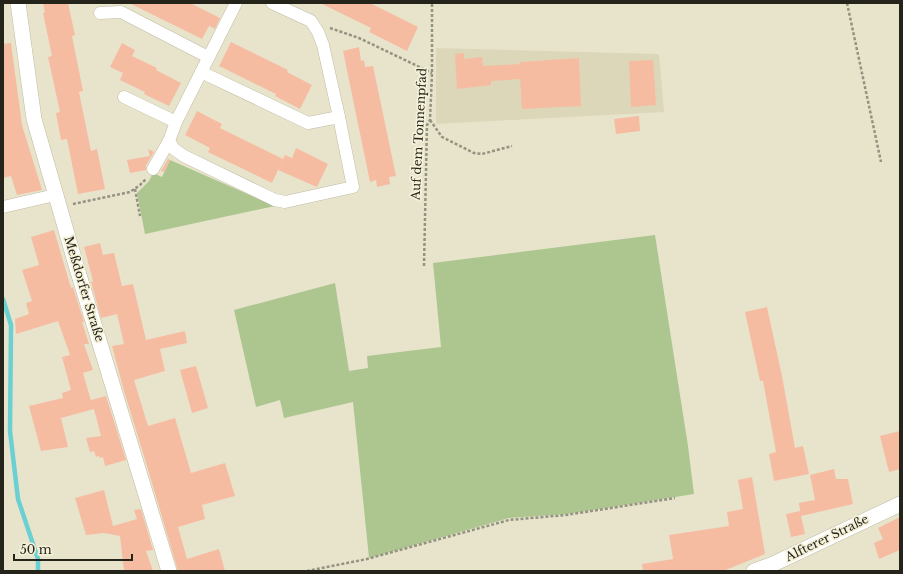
<svg xmlns="http://www.w3.org/2000/svg" width="903" height="574" font-family="'Libre Baskerville',serif">
<style>
.built{fill:#dcd7b8}
.green{fill:#adc68f}
.lines{fill:none;stroke-linecap:round;stroke-linejoin:round}
.stream{stroke:#6ad0d1;stroke-width:4.5}
.building{fill:#f6bca2}
.minor-casing{stroke:#bfbba4;stroke-width:13}
.tertiary-casing{stroke:#bfbba4;stroke-width:16}
.path{stroke:#949280;stroke-width:2.5;stroke-dasharray:3 2;stroke-linecap:butt}
.minor{stroke:#fff;stroke-width:12}
.tertiary{stroke:#fff;stroke-width:15}
.labels{text-anchor:middle;stroke-width:3.5;stroke-linejoin:round;paint-order:stroke}
.street-label{font-size:12px;fill:#25241b;stroke:#f5f1d9}
</style>
<rect width="100%" height="100%" fill="#e8e4cc"/>
<!-- built -->
<polygon class="built" points="436,48 659,54 664,112 436,124"/>
<!-- green -->
<g class="green">
<polygon points="170,160 275,206 145,234 137,193 149,181 153,173 162,177"/>
<polygon points="655,235 688,446 694,494 567,514 509,518 369,558 353,402 284,418 280,400 256,407 234,310 335,283 349,371 368,368 367,356 441,347 433,263"/>
</g>
<g class="lines">
<!-- stream -->
<polyline class="stream" points="3,299 11,325 10,431 18,499 38,559 38,571"/>
</g>
<!-- building -->
<g class="building">
<polygon points="43,3 68,3 75,35 72,36 83,91 79,92 91,151 97,149 105,189 78,194 67,139 61,140 56,113 60,112 48,57 52,56 43,13 45,13"/>
<polygon points="129,3 190,3 220,18 215,29 209,26 202,39"/>
<polygon points="320,3 370,3 418,27 407,51 369,32 371,28"/>
<polygon points="231,42 288,70 287,72 312,85 300,109 275,96 276,94 219,66"/>
<polygon points="11,43 22,125 42,190 17,195 11,176 3,178 3,44"/>
<polygon points="122,43 135,50 132,56 157,68 156,70 181,83 169,106 144,94 145,92 120,80 123,73 110,67"/>
<polygon points="359,47 361,61 364,60 365,67 373,66 396,176 389,177 390,184 377,187 376,180 370,182 343,51"/>
<polygon points="464,53 464,59 482,57 483,66 520,64 520,62 579,58 581,106 522,109 520,79 491,81 491,85 457,89 455,54"/>
<polygon points="653,60 656,105 631,107 629,61"/>
<polygon points="197,111 222,124 220,128 283,159 272,183 208,152 210,148 185,135"/>
<polygon points="639,116 640,131 616,134 614,119"/>
<polygon points="296,148 328,164 317,187 278,170 285,155 292,158"/>
<polygon points="148,149 154,152 146,165 146,170 130,173 127,160 150,156"/>
<polygon points="168,159 170,160 164,172 161,171"/>
<polygon points="54,230 71,288 73,287 84,322 82,322 89,344 84,344 93,370 83,373 92,404 91,400 106,396 126,460 105,466 103,457 100,458 99,456 96,457 94,451 90,452 86,438 101,436 94,409 61,418 68,447 41,451 29,406 63,398 62,393 71,390 62,357 70,355 58,321 16,334 15,319 29,314 26,303 32,301 22,270 39,265 31,237"/>
<polygon points="100,243 103,255 114,253 122,286 133,284 146,340 185,331 187,343 160,349 165,371 134,380 148,426 175,418 191,473 225,463 235,496 202,505 205,519 178,527 187,559 219,549 225,571 178,571 144,456 124,391 112,346 124,344 117,314 101,318 91,282 93,281 84,247"/>
<polygon points="767,307 782,376 795,448 803,446 809,474 774,481 769,454 776,452 763,381 760,381 745,312"/>
<polygon points="196,366 208,408 192,413 180,370"/>
<polygon points="900,431 900,469 889,472 880,436"/>
<polygon points="834,469 836,479 848,479 853,504 801,516 805,534 791,537 786,514 800,511 799,503 815,500 810,475"/>
<polygon points="752,477 765,554 723,571 643,571 642,564 673,559 669,535 729,526 727,512 743,509 738,480"/>
<polygon points="104,490 113,526 137,519 134,510 141,509 153,550 146,551 153,571 124,571 120,536 104,533 86,535 75,498"/>
<polygon points="900,517 900,550 879,559 874,543 883,539 878,528"/>
</g>
<g class="lines">
<defs>
<g id="minor">
<polyline points="236,3 176,122 169,141 174,149 184,156 275,200 285,202 353,187 339,117 323,45 318,32 311,21 272,3"/>
<polyline points="100,13 121,12 208,57"/>
<polyline points="201,72 308,123 339,117"/>
<polyline points="124,97 176,122"/>
<polyline points="153,169 169,141"/>
<polyline points="3,207 55,195"/>
</g>
<g id="tertiary">
<polyline points="18,3 34,119 76,265 169,571"/>
<polyline points="754,571 771,565 900,504"/>
</g>
</defs>
<!-- minor casing -->
<use href="#minor" class="minor-casing"/>
<!-- tertiary casing -->
<use href="#tertiary" class="tertiary-casing"/>
<!-- path -->
<g class="path">
<polyline points="847,3 881,162"/>
<polyline points="330,28 359,38 432,73"/>
<polyline points="430,120 442,137 474,153 482,154 512,146"/>
<polyline points="135,189 140,216"/>
<polyline points="73,204 130,192 140,185 146,179"/>
<polyline points="424,266 427,125 430,120 432,73 432,3"/>
<polyline points="307,571 367,559 509,520 566,515 675,498"/>
</g>
<!-- minor -->
<use href="#minor" class="minor"/>
<!-- tertiary -->
<use href="#tertiary" class="tertiary"/>
</g>
<g class="labels">
<!-- street labels -->
<g class="street-label">
<text transform="translate(419 134) rotate(-87)" y="4">Auf dem Tonnenpfad</text>
<text transform="translate(84 289) rotate(73)" y="4">Meßdorfer Straße</text>
<text transform="translate(827 538) rotate(-26)" y="4">Alfterer Straße</text>
</g>
</g>
<!-- border -->
<rect width="903" height="574" fill="none" stroke="#25241b" stroke-width="8"/>
<!-- scale -->
<path d="M14 554v6h118v-6" fill="none" stroke="#25241b" stroke-width="2"/>
<text x="20" y="554" font-size="12" fill="#25241b" stroke="#f5f1d9" stroke-width="3" paint-order="stroke">50 m</text>
</svg>
